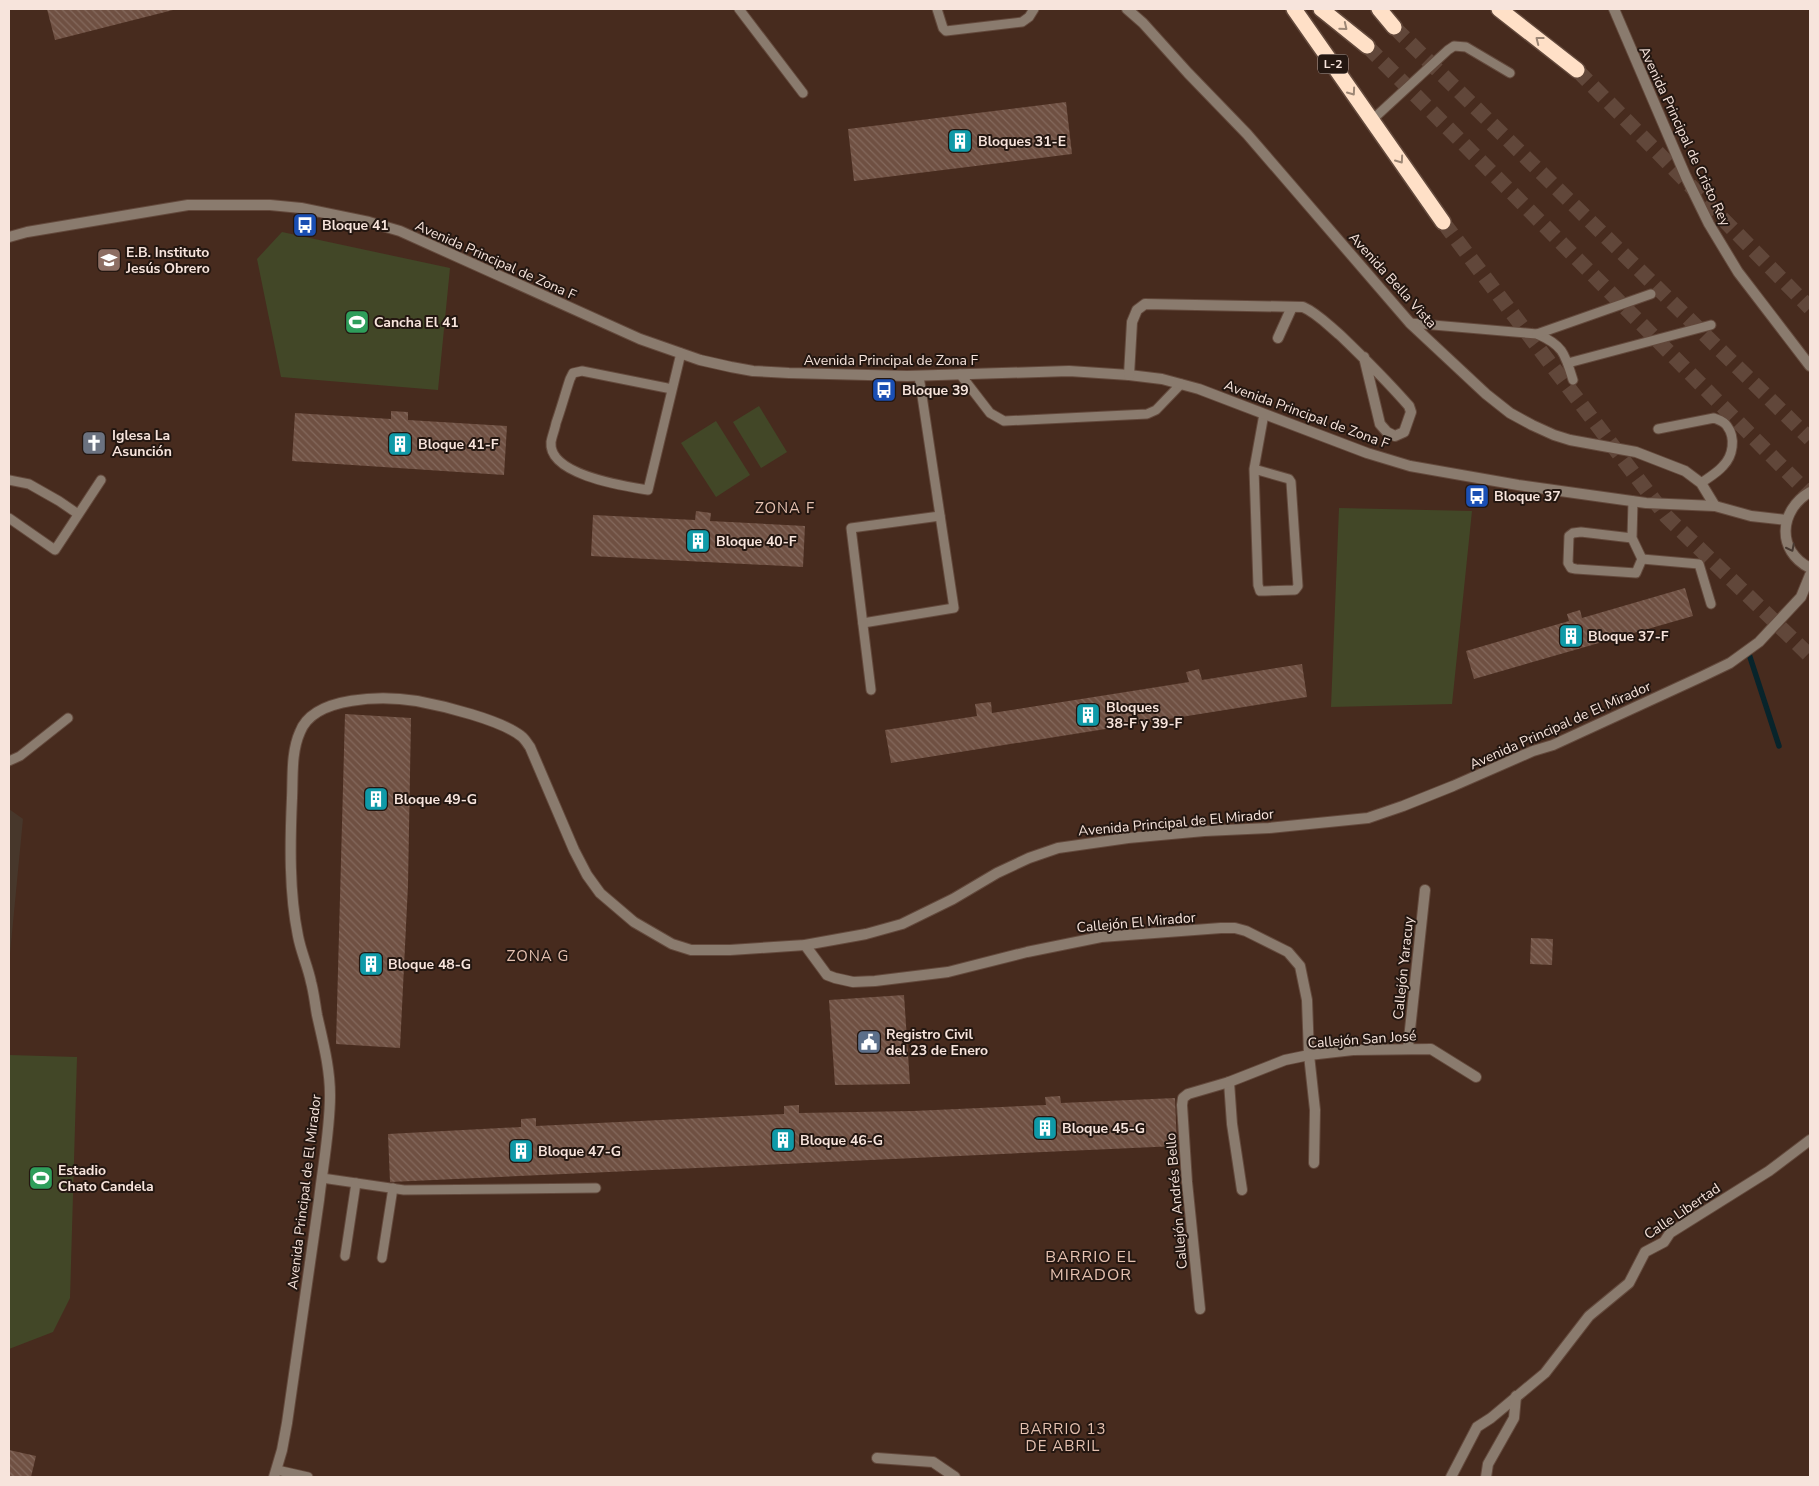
<svg xmlns="http://www.w3.org/2000/svg" width="1819" height="1486" font-family="'Nunito Sans',sans-serif">
<style>
.industrial{fill:#47372b}
.pitch{fill:#424727}
.lines{fill:none;stroke-linecap:round;stroke-linejoin:round}
.stream{stroke:#08242b;stroke-width:5.5}
.building{fill:url(#building-back-hatch)}
.highway-tunnel{stroke:#61473a;stroke-width:15;stroke-dasharray:15 8;stroke-linecap:butt}
.lane-casing{stroke:#63493c;stroke-width:11}
.street-casing{stroke:#63493c;stroke-width:12}
.highway-casing{stroke:#63493c;stroke-width:18}
.lane{stroke:#8a7b6e;stroke-width:9}
.street{stroke:#8a7b6e;stroke-width:10}
.highway{stroke:#ffe0c7;stroke-width:15}
.oneway{stroke:#9c8675}
.oneway2{stroke:#483a32}
.labels{text-anchor:middle;stroke-width:4;stroke-linejoin:round;paint-order:stroke}
.shield{fill:#241711;stroke:#b8a69f;stroke-width:1}
.shield-label{font-size:12px;font-weight:bold;fill:#f7e4dc}
.street-label{font-size:14px;fill:#f7e4dc;stroke:#241711}
.poi-label{font-size:14px;font-weight:bold;fill:#f7e4dc;stroke:#241711;text-anchor:start}
.neighbourhood-label{font-size:15px;letter-spacing:1px;fill:#e6c2b1;stroke:#241711}
.quarter-label{font-size:16px;letter-spacing:1px;fill:#e6c2b1;stroke:#241711}
</style>
<defs>
<pattern id="building-back-hatch" width="6" height="6" patternUnits="userSpaceOnUse" patternTransform="scale(1.25)"><rect width="6" height="6" fill="#6f5042"/><path d="M-1 5l2 2M0 0l6 6M5-1l2 2" fill="none" stroke="#84695d"/></pattern>
</defs>
<rect width="100%" height="100%" fill="#472b1e"/>
<!-- industrial -->
<polygon class="industrial" points="9,809 23,819 9,964"/>
<!-- pitch -->
<g class="pitch">
<polygon points="282,232 450,268 438,390 281,377 257,259"/>
<polygon points="759,406 787,452 761,468 733,422"/>
<polygon points="716,421 750,475 716,497 681,443"/>
<polygon points="1339,508 1472,511 1452,704 1331,707"/>
<polygon points="9,1055 77,1057 70,1298 53,1332 9,1349"/>
</g>
<g class="lines">
<!-- stream -->
<polyline class="stream" points="1749,654 1779,746"/>
</g>
<!-- building -->
<g class="building">
<polygon points="47,9 177,9 55,40"/>
<polygon points="1066,102 1072,154 854,181 848,129"/>
<polygon points="391,411 408,412 408,420 507,426 504,475 292,461 295,413 391,419"/>
<polygon points="696,511 711,513 710,521 805,526 803,567 591,556 593,515 695,520"/>
<polygon points="1685,588 1693,616 1474,679 1466,651 1569,621 1567,614 1580,610 1582,618"/>
<polygon points="1302,664 1307,697 891,763 885,730 977,716 975,704 991,702 992,713 1189,682 1186,672 1199,669 1202,680"/>
<polygon points="345,714 411,718 408,885 400,1048 336,1044"/>
<polygon points="1531,938 1553,939 1552,965 1530,964"/>
<polygon points="904,995 910,1084 835,1085 829,1000"/>
<polygon points="1060,1096 1061,1103 1175,1098 1177,1146 390,1182 388,1134 521,1127 521,1119 536,1118 536,1126 784,1114 784,1106 799,1105 799,1113 913,1111 1046,1105 1045,1097"/>
<polygon points="9,1450 36,1456 31,1477 9,1477"/>
</g>
<g class="lines">
<!-- highway-tunnel -->
<g class="highway-tunnel">
<polyline points="1394,27 1810,439"/>
<polyline points="1367,46 1810,495"/>
<polyline points="1577,70 1810,308"/>
<polyline points="1443,222 1666,516 1810,656"/>
</g>
<defs>
<g id="lane">
<polyline points="739,9 803,93"/>
<polyline points="937,9 943,28 946,31 1022,22 1029,17 1034,9"/>
<polyline points="1372,120 1448,50 1454,46 1466,47 1510,73"/>
<path d="M1410,323l127,11c26,11 28,20 36,46"/>
<polyline points="1537,334 1651,294"/>
<polyline points="1568,363 1711,325"/>
<polyline points="960,374 990,413 1004,421 1147,414 1156,410 1181,384"/>
<path d="M672,389l-90,-18 -9,2 -3,6c-5,15 -9,30 -14,44 -1,6 -4,13 -5,19 -3,33 73,44 97,48l33,-137"/>
<path d="M1658,429l56,-11c5,2 10,3 13,8 9,12 6,30 -4,40 -6,7 -15,12 -22,17"/>
<polyline points="1254,469 1289,479 1291,482 1298,586 1295,590 1265,591 1260,591 1258,585 1254,469 1264,414"/>
<polyline points="9,480 29,484 59,501 78,514"/>
<polyline points="9,518 55,550 101,480"/>
<polyline points="1632,538 1581,532 1573,533 1569,536 1568,563 1571,568 1576,569 1636,573 1642,559 1632,538 1633,501"/>
<polyline points="1642,559 1699,564 1711,604"/>
<polyline points="863,623 954,608 919,376"/>
<polyline points="871,690 851,528 940,516"/>
<polyline points="9,761 20,756 68,718"/>
<polyline points="322,1178 404,1190 596,1188"/>
<polyline points="345,1256 356,1183"/>
<polyline points="382,1258 393,1188"/>
<polyline points="277,1470 308,1477"/>
</g>
<g id="street">
<polyline points="1127,9 1143,23 1188,73 1247,134 1410,323 1486,394 1510,413 1532,425 1554,435 1570,440 1636,452 1685,471 1701,483 1715,506"/>
<polyline points="1614,9 1686,177 1709,224 1738,272 1810,366"/>
<polyline points="9,237 27,232 188,205 270,205 301,208 369,222 400,231 640,339 700,360 731,367 753,371 789,373 907,376 1069,371 1129,375 1162,379 1199,389 1367,453 1410,466 1518,485 1646,503 1715,506 1751,516 1786,520"/>
<polyline points="1278,338 1292,307"/>
<path d="M1129,375l3,-53 5,-12 8,-6 158,3c14,6 25,18 37,28 24,23 47,46 69,71l2,6 -7,20 -9,4 -8,-4 -7,-8 -16,-67"/>
<path d="M1810,492c-31,18 -34,59 0,76"/>
<polyline points="805,945 827,975 835,978 853,982 875,981 948,972 1027,952 1101,937 1221,928 1235,928 1246,931 1288,952 1300,966 1307,1000 1309,1055 1315,1110 1314,1163"/>
<polyline points="1408,1048 1425,890"/>
<polyline points="1229,1082 1232,1124 1242,1190"/>
<polyline points="1200,1309 1187,1182 1182,1105 1183,1098 1188,1094 1229,1082 1285,1060 1309,1055 1353,1050 1431,1049 1476,1077"/>
<polyline points="877,1458 933,1462 955,1477"/>
<path d="M274,1477l8,-27 5,-27c11,-75 22,-149 32,-223 4,-35 11,-70 11,-105 0,-27 -7,-53 -13,-80 -2,-11 -3,-22 -6,-33 -3,-15 -10,-30 -13,-46 -9,-44 -8,-93 -6,-138 1,-21 -1,-46 8,-66 14,-37 85,-36 117,-31 27,5 84,19 104,35 4,3 6,7 9,11l44,103 13,25 13,18 34,29 38,22 19,6h39l75,-5 61,-11 36,-10 51,-25 44,-26 32,-15 29,-10 70,-10 76,-7 65,-3 99,-10 35,-12 50,-20 80,-35 20,-6 150,-69 27,-13 29,-21 42,-45 9,-22"/>
<polyline points="1451,1477 1477,1427 1491,1418 1545,1373 1589,1316 1629,1283 1645,1252 1664,1242 1670,1233 1769,1171 1810,1140"/>
<polyline points="1486,1477 1488,1464 1514,1418 1516,1396"/>
</g>
<g id="highway">
<polyline points="1294,9 1443,222"/>
<polyline points="1321,9 1367,46"/>
<polyline points="1379,9 1394,27"/>
<polyline points="1499,9 1577,70"/>
</g>
</defs>
<!-- lane casing -->
<use href="#lane" class="lane-casing"/>
<!-- street casing -->
<use href="#street" class="street-casing"/>
<!-- highway casing -->
<use href="#highway" class="highway-casing"/>
<!-- lane -->
<use href="#lane" class="lane"/>
<!-- street -->
<use href="#street" class="street"/>
<!-- highway -->
<use href="#highway" class="highway"/>
</g>
<!-- one-way arrows -->
<defs><path id="oneway-chevron" d="M-2-3.5L2.5 0L-2 3.5" fill="none" stroke-width="1.6" stroke-linecap="round" stroke-linejoin="round" transform="scale(1.25)"/></defs>
<g class="oneway">
<use href="#oneway-chevron" transform="translate(1344 27) rotate(39)"/>
<use href="#oneway-chevron" transform="translate(1539 40) rotate(-142)"/>
<use href="#oneway-chevron" transform="translate(1352 92) rotate(55)"/>
<use href="#oneway-chevron" transform="translate(1400 160) rotate(55)"/>
</g>
<use class="oneway2" href="#oneway-chevron" transform="translate(1791 548) rotate(63)"/>
<!-- icons -->
<defs>
<symbol id="building-square" viewBox="-11 -11 22 22"><rect x="-9" y="-9" width="18" height="18" rx="4" fill="#0f9aa8" stroke="#241711"/><path d="M-4-6H4V6H1V3H-1V6H-4ZM-2.5-4.3h1.7v1.8h-1.7ZM.8-4.3h1.7v1.8H.8ZM-2.5-1h1.7V.8h-1.7ZM.8-1h1.7V.8H.8Z" fill="#fff"/></symbol>
<symbol id="bus-square" viewBox="-11 -11 22 22"><rect x="-9" y="-9" width="18" height="18" rx="4" fill="#1a4fb4" stroke="#241711"/><path d="M-5-6H5V4H4V6H2V4H-2V6H-4V4H-5ZM-3.5-4V0h7V-4ZM-3.5 1.2v1.5H-2V1.2ZM2 1.2v1.5H3.5V1.2Z" fill="#fff"/></symbol>
<symbol id="school-square" viewBox="-11 -11 22 22"><rect x="-9" y="-9" width="18" height="18" rx="4" fill="#8d6e63" stroke="#241711"/><path d="M0-5L7-2L0 1L-7-2ZM-4 1L0 2.5L4 1V4Q0 6-4 4Z" fill="#fff"/></symbol>
<symbol id="stadium-square" viewBox="-11 -11 22 22"><rect x="-9" y="-9" width="18" height="18" rx="4" fill="#2e9e5b" stroke="#241711"/><path d="M0-5a6.5 5 0 1 0 0 10a6.5 5 0 1 0 0-10ZM-3.5-1.8h7v3.6h-7Z" fill="#fff"/></symbol>
<symbol id="church-square" viewBox="-11 -11 22 22"><rect x="-9" y="-9" width="18" height="18" rx="4" fill="#6b7280" stroke="#241711"/><path d="M-1.2-6h2.4v3.5h3.3v2.4h-3.3V6h-2.4V-.1h-3.3v-2.4h3.3Z" fill="#fff"/></symbol>
<symbol id="civic-square" viewBox="-11 -11 22 22"><rect x="-9" y="-9" width="18" height="18" rx="4" fill="#5c6f8a" stroke="#241711"/><path d="M-.6-6.5H3V-4.5H.6V-3L4-1V1h2V6H-6V1h2V-1L-.6-3ZM-1.2 2.5V6h2.4V2.5Z" fill="#fff"/></symbol>
</defs>
<g fill-rule="evenodd">
<use href="#building-square" x="946" y="127" width="28" height="28"/>
<use href="#bus-square" x="291" y="211" width="28" height="28"/>
<use href="#school-square" x="95" y="246" width="28" height="28"/>
<use href="#stadium-square" x="343" y="308" width="28" height="28"/>
<use href="#bus-square" x="870" y="376" width="28" height="28"/>
<use href="#church-square" x="80" y="429" width="28" height="28"/>
<use href="#building-square" x="386" y="430" width="28" height="28"/>
<use href="#bus-square" x="1463" y="482" width="28" height="28"/>
<use href="#building-square" x="684" y="527" width="28" height="28"/>
<use href="#building-square" x="1557" y="622" width="28" height="28"/>
<use href="#building-square" x="1074" y="701" width="28" height="28"/>
<use href="#building-square" x="362" y="785" width="28" height="28"/>
<use href="#building-square" x="357" y="950" width="28" height="28"/>
<use href="#civic-square" x="855" y="1028" width="28" height="28"/>
<use href="#building-square" x="1031" y="1114" width="28" height="28"/>
<use href="#building-square" x="769" y="1126" width="28" height="28"/>
<use href="#building-square" x="507" y="1137" width="28" height="28"/>
<use href="#stadium-square" x="27" y="1164" width="28" height="28"/>
</g>
<g class="labels">
<!-- shield labels -->
<rect class="shield" x="1318" y="54.5" width="30" height="19" rx="4"/>
<g class="shield-label">
<text x="1333" y="68">L-2</text>
</g>
<!-- street labels -->
<g class="street-label">
<text transform="translate(1685 136) rotate(65)" y="5">Avenida Principal de Cristo Rey</text>
<text transform="translate(496 260) rotate(24)" y="5">Avenida Principal de Zona F</text>
<text transform="translate(1393 280) rotate(48)" y="5">Avenida Bella Vista</text>
<text x="891" y="365">Avenida Principal de Zona F</text>
<text transform="translate(1307 414) rotate(20)" y="5">Avenida Principal de Zona F</text>
<text transform="translate(1560 725) rotate(-24)" y="5">Avenida Principal de El Mirador</text>
<text transform="translate(1176 822) rotate(-5)" y="5">Avenida Principal de El Mirador</text>
<text transform="translate(1136 922) rotate(-5)" y="5">Callejón El Mirador</text>
<text transform="translate(1403 968) rotate(-84)" y="5">Callejón Yaracuy</text>
<text transform="translate(1362 1039) rotate(-4)" y="5">Callejón San José</text>
<text transform="translate(304 1192) rotate(-83)" y="5">Avenida Principal de El Mirador</text>
<text transform="translate(1176 1201) rotate(-95)" y="5">Callejón Andrés Bello</text>
<text transform="translate(1682 1211) rotate(-34)" y="5">Calle Libertad</text>
</g>
<!-- poi labels -->
<g class="poi-label">
<text x="978" y="146">Bloques 31-E</text>
<text x="322" y="230">Bloque 41</text>
<text x="126" y="257">E.B. Instituto<tspan x="126" dy="16">Jesús Obrero</tspan></text>
<text x="374" y="327">Cancha El 41</text>
<text x="902" y="395">Bloque 39</text>
<text x="112" y="440">Iglesa La<tspan x="112" dy="16">Asunción</tspan></text>
<text x="418" y="449">Bloque 41-F</text>
<text x="1494" y="501">Bloque 37</text>
<text x="716" y="546">Bloque 40-F</text>
<text x="1588" y="641">Bloque 37-F</text>
<text x="1106" y="712">Bloques<tspan x="1106" dy="16">38-F y 39-F</tspan></text>
<text x="394" y="804">Bloque 49-G</text>
<text x="388" y="969">Bloque 48-G</text>
<text x="886" y="1039">Registro Civil<tspan x="886" dy="16">del 23 de Enero</tspan></text>
<text x="1062" y="1133">Bloque 45-G</text>
<text x="800" y="1145">Bloque 46-G</text>
<text x="538" y="1156">Bloque 47-G</text>
<text x="58" y="1175">Estadio<tspan x="58" dy="16">Chato Candela</tspan></text>
</g>
<!-- neighbourhood labels -->
<g class="neighbourhood-label">
<text x="785" y="513">ZONA F</text>
<text x="538" y="961">ZONA G</text>
<text x="1063" y="1434">BARRIO 13<tspan x="1063" dy="17">DE ABRIL</tspan></text>
</g>
<!-- quarter labels -->
<g class="quarter-label">
<text x="1091" y="1262">BARRIO EL<tspan x="1091" dy="18">MIRADOR</tspan></text>
</g>
</g>
<!-- border -->
<rect width="1819" height="1486" fill="none" stroke="#f7e4dc" stroke-width="20"/>
</svg>
